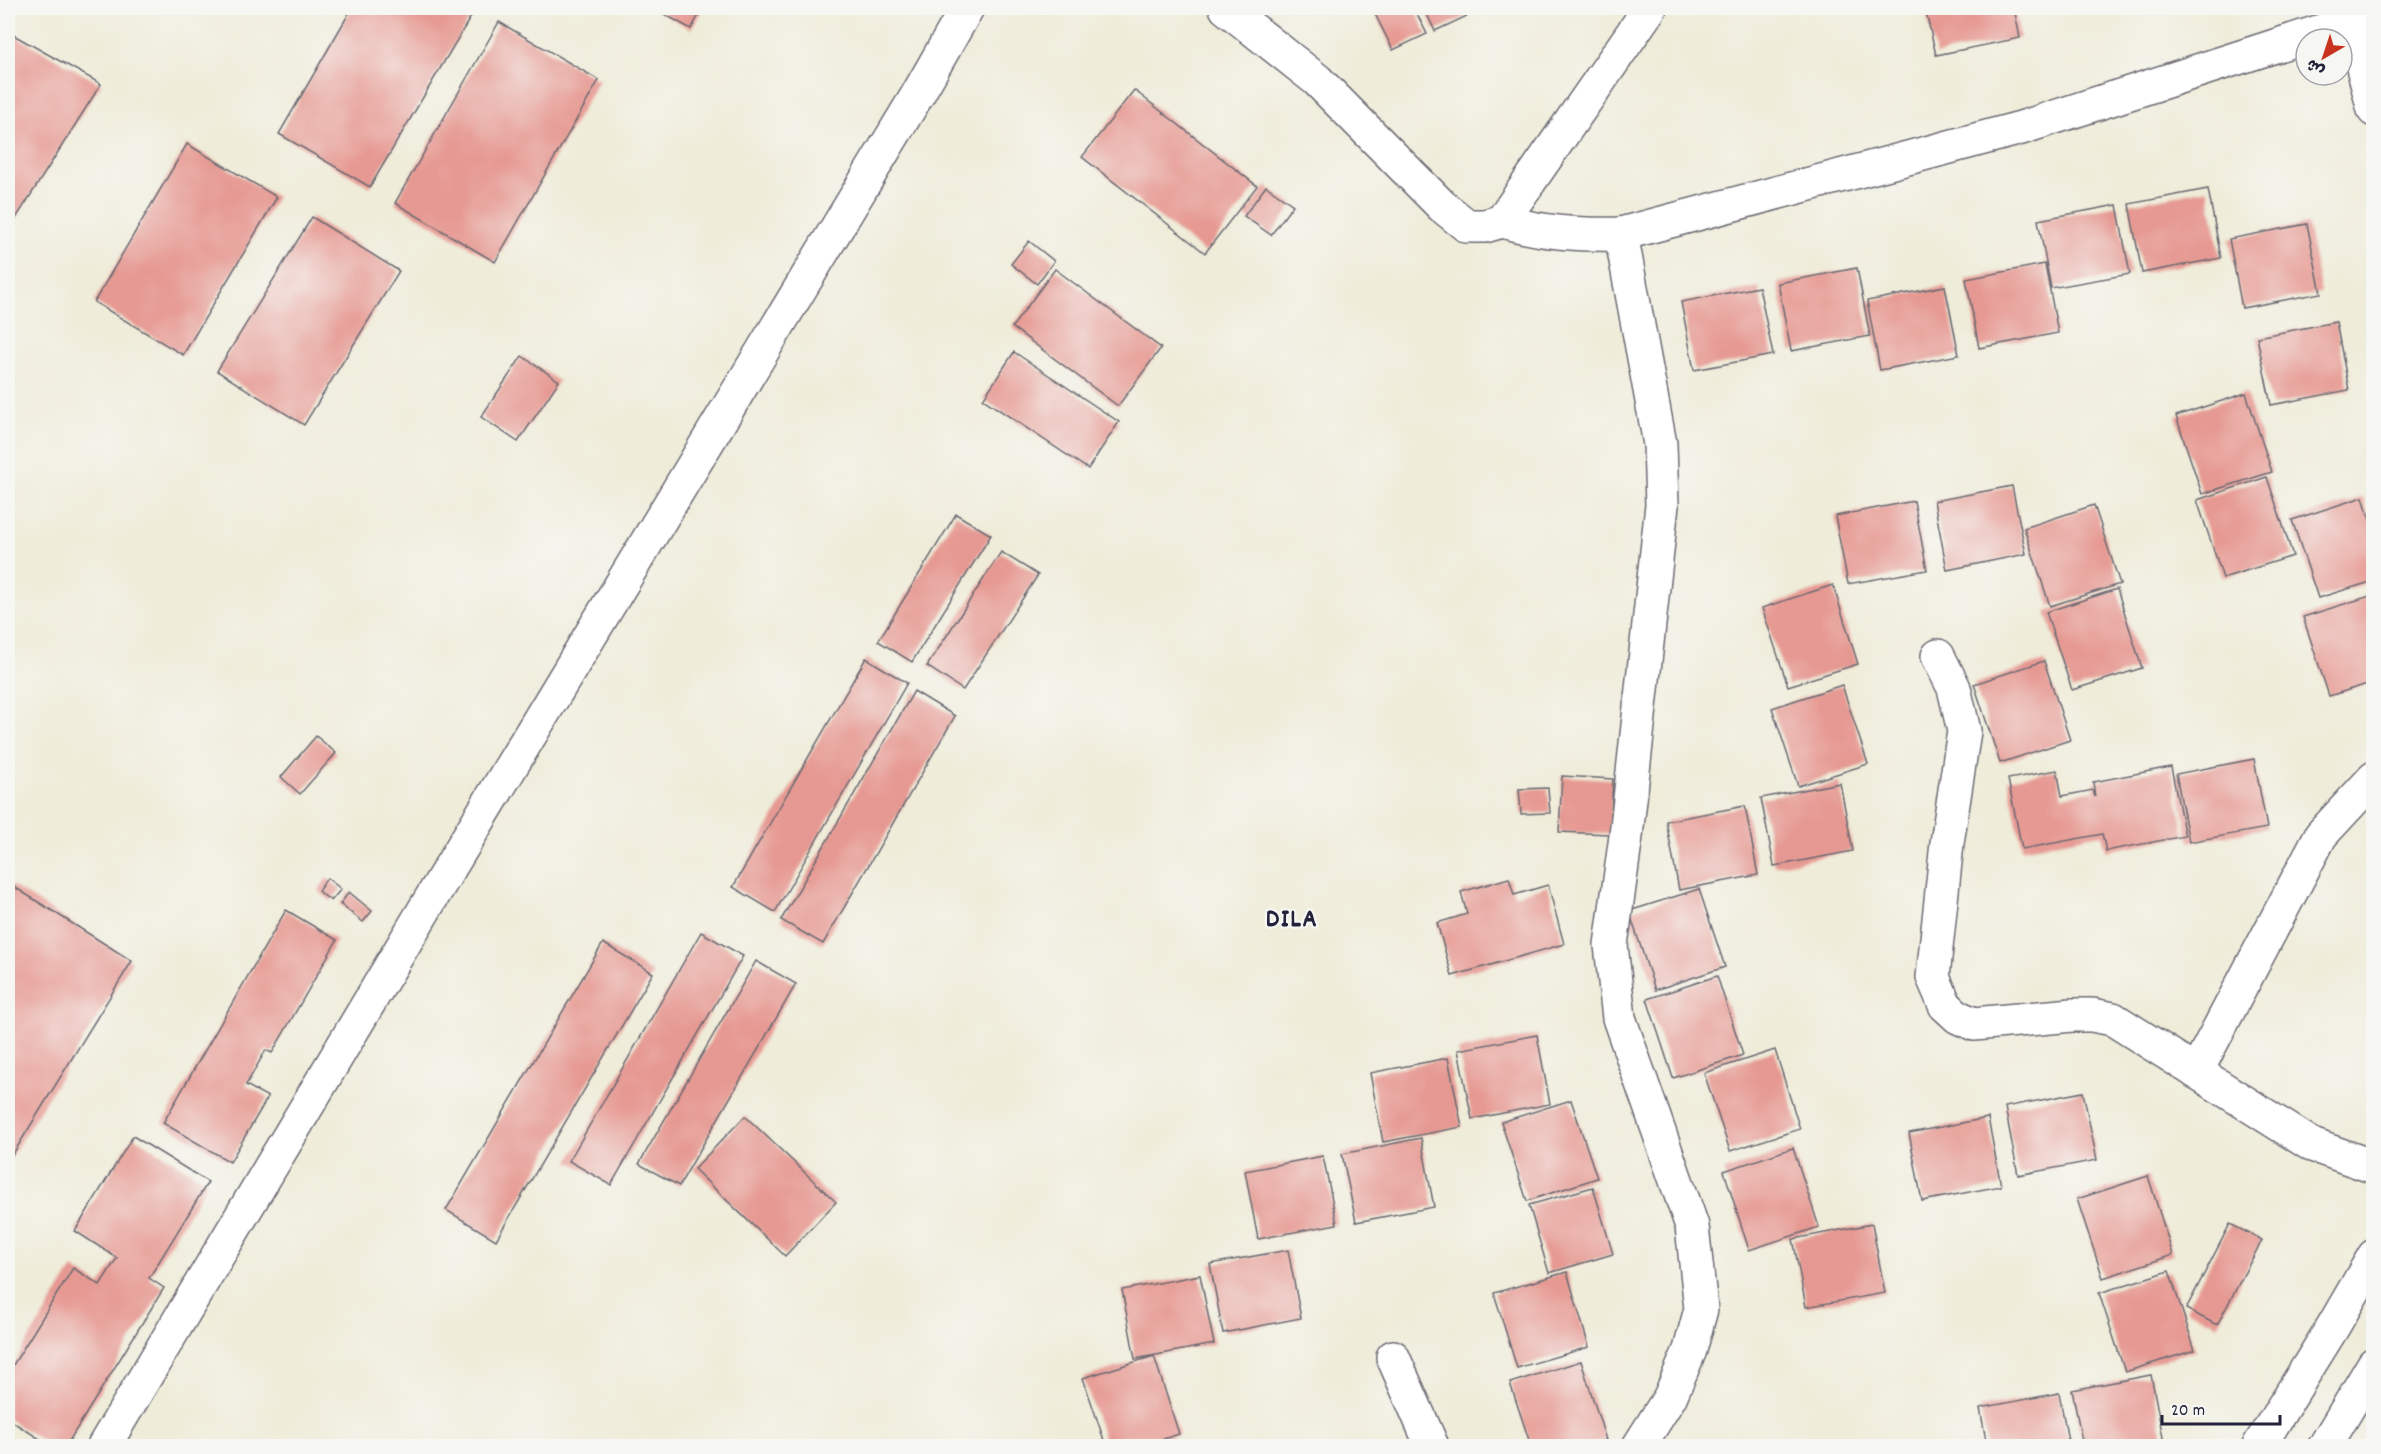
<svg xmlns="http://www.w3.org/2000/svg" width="2381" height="1454" font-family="Dekko,'Playpen Sans Arabic',sans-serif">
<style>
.building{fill:#e69992}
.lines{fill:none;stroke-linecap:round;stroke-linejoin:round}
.minor-casing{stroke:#6a6972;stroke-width:36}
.tertiary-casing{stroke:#6a6972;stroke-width:36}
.minor{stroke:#fff;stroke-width:33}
.tertiary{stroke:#fff;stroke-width:33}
.labels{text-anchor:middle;stroke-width:4.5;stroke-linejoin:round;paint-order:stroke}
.district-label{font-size:26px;font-weight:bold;letter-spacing:1.5px;fill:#22223b;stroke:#f6f6f2}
</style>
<rect width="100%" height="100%" fill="#f6f6f2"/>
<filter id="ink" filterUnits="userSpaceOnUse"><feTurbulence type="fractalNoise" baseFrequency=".0167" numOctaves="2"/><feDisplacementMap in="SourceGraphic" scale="12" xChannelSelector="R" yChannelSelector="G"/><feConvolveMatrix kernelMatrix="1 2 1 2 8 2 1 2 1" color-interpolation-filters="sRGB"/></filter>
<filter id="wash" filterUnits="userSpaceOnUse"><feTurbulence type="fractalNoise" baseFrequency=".008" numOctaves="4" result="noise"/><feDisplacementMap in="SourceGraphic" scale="24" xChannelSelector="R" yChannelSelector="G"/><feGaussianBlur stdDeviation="1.35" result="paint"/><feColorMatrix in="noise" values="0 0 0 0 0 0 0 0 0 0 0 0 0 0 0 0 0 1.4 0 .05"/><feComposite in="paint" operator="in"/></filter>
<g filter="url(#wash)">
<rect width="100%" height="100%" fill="#efecd9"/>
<g id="blocks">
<!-- building -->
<g class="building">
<polygon points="352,8 464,8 473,13 370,187 279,134"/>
<polygon points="653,8 703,8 691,29"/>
<polygon points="1372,8 1414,8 1427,34 1393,50"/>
<polygon points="1424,8 1465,8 1469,15 1435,31"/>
<polygon points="1925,8 2014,8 2020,38 1936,55"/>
<polygon points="499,22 599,80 495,262 395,203"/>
<polygon points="10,33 101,84 8,231 8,37"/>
<polygon points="1134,90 1257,186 1205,253 1082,157"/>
<polygon points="187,144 277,197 183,355 94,302"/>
<polygon points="1266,186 1293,205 1271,235 1244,216"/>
<polygon points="2208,189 2221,258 2142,273 2129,204"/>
<polygon points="2117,205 2130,274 2051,288 2038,220"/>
<polygon points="312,217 399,271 304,425 217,371"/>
<polygon points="2307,224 2321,293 2242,308 2229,239"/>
<polygon points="1029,241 1054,261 1037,284 1011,264"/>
<polygon points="2045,264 2058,333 1979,348 1966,279"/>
<polygon points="1857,268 1870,336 1791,351 1778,283"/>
<polygon points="1055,269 1161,348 1118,406 1012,327"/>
<polygon points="1945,286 1959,355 1880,370 1867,301"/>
<polygon points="1759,287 1773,355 1694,370 1681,302"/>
<polygon points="2336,322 2349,390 2271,405 2257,337"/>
<polygon points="1014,352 1119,422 1088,469 983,399"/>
<polygon points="522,356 559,381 518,442 481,417"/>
<polygon points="2246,393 2272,472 2202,494 2176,416"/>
<polygon points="2267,477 2293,556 2223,578 2197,500"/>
<polygon points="2012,486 2026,554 1947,570 1934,501"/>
<polygon points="2363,497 2374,532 2374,581 2318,598 2292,520"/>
<polygon points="1914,501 1927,570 1848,584 1835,516"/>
<polygon points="2094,505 2120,584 2050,606 2024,528"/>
<polygon points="956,514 991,535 912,662 878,641"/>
<polygon points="1001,552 1038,575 963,690 927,666"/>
<polygon points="1833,585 1858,664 1788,686 1762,608"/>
<polygon points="2117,589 2142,668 2072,690 2046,612"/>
<polygon points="2373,595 2374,682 2329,696 2303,617"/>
<polygon points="866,658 907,683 775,912 733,887"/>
<polygon points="2044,661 2070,740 2000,763 1974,684"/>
<polygon points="1842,685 1868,764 1798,786 1772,708"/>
<polygon points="914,691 955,716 823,944 781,920"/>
<polygon points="316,736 336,753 300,794 281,777"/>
<polygon points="2254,759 2267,828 2189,842 2176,774"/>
<polygon points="2171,767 2185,836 2106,851 2102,834 2022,849 2008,779 2057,770 2062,796 2093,790 2095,797 2093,782"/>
<polygon points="1562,776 1613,779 1610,834 1559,832"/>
<polygon points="1840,783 1853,851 1774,866 1761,798"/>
<polygon points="1548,788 1550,813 1521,814 1519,789"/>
<polygon points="1745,806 1758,875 1679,890 1666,821"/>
<polygon points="327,878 341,889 331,901 318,891"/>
<polygon points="1509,878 1514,895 1548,885 1564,944 1452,976 1437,923 1467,914 1461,892"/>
<polygon points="8,883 132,961 8,1162"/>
<polygon points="1699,889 1725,967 1655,990 1629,911"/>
<polygon points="349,892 372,911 363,922 340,904"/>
<polygon points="286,910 337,940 272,1053 266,1050 246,1085 268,1097 230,1162 163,1123"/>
<polygon points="701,932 743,956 611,1185 569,1161"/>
<polygon points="603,943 653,973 496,1240 446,1210"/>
<polygon points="756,961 796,984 679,1186 639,1164"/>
<polygon points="1717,976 1743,1055 1673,1078 1647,999"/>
<polygon points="1537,1035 1550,1104 1472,1119 1458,1050"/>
<polygon points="1775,1050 1800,1129 1730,1151 1704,1073"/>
<polygon points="1448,1058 1462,1127 1383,1142 1370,1073"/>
<polygon points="2083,1092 2097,1160 2018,1175 2005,1107"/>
<polygon points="1571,1100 1597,1178 1527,1201 1501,1122"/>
<polygon points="745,1116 836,1202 785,1256 694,1169"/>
<polygon points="1988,1118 2001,1186 1922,1201 1909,1133"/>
<polygon points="133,1136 208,1182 149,1278 164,1288 66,1446 51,1446 8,1419 8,1373 73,1268 100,1285 117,1258 75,1231"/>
<polygon points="1421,1138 1434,1207 1356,1222 1342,1154"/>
<polygon points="1793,1148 1819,1227 1749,1250 1724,1171"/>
<polygon points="1323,1156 1337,1224 1258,1239 1245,1171"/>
<polygon points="2148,1176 2173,1255 2103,1278 2077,1199"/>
<polygon points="1593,1187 1613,1254 1549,1273 1529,1205"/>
<polygon points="1872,1224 1885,1293 1806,1307 1793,1239"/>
<polygon points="2230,1224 2262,1240 2217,1325 2186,1309"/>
<polygon points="1288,1250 1301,1318 1223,1333 1210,1264"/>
<polygon points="2169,1271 2195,1350 2125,1372 2099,1293"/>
<polygon points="1567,1272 1589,1347 1517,1368 1494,1293"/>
<polygon points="1200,1275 1214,1344 1135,1359 1122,1290"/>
<polygon points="1154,1356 1179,1434 1141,1446 1106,1446 1083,1378"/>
<polygon points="1581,1361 1606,1440 1585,1446 1531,1446 1510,1383"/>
<polygon points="2151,1375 2164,1443 2147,1446 2083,1446 2072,1390"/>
<polygon points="2059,1393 2069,1446 1987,1446 1980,1408"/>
<polygon points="1794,1441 1795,1446 1771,1446 1771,1445"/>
</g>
</g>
</g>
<g filter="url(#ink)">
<use href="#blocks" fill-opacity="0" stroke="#6a6972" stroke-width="1.5"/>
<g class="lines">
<defs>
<g id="minor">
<polyline points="1226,8 1317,80 1442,206 1467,226 1485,226 1502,221 1650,8"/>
<polyline points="2351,21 2374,110"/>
<path d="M1502,221c40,12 78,14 119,13l400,-106 353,-114"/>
<polyline points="1621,234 1660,444 1662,505 1626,836 1611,945 1619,1018 1692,1226 1701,1309 1690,1350 1670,1397 1639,1446"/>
<polyline points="1938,656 1954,688 1964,731 1947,843 1933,977 1945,1005 1958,1017 1974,1024 2072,1015 2092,1015 2113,1019 2312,1145 2374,1167"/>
<polyline points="2196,1072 2321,835 2374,778"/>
<polyline points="1393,1357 1432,1446"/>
</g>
<g id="tertiary">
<polyline points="104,1446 426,907 918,94 967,8"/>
<polyline points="2259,1446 2334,1325 2374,1256"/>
<polyline points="2325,1446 2374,1364"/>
</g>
</defs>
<!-- minor casing -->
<use href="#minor" class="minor-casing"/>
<!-- tertiary casing -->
<use href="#tertiary" class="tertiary-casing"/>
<!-- minor -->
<use href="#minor" class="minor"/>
<!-- tertiary -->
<use href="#tertiary" class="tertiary"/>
</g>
</g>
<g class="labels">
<!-- district labels -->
<g class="district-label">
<text x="1292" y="926">DILA</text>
</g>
</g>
<!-- margin -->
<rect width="2381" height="1454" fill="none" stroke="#f6f6f2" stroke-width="30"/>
<!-- north arrow -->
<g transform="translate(2324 57) rotate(219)"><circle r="28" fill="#f6f6f2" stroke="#a1a1a9" stroke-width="1.5"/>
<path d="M0-4.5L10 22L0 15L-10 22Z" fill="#c8321e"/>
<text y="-9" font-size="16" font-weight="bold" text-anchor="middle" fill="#22223b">ش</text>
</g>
<!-- scale -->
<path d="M2162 1415v9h118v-9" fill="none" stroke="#22223b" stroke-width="3"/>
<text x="2171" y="1415" font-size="18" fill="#22223b" stroke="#f6f6f2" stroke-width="4.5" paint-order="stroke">20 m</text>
</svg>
